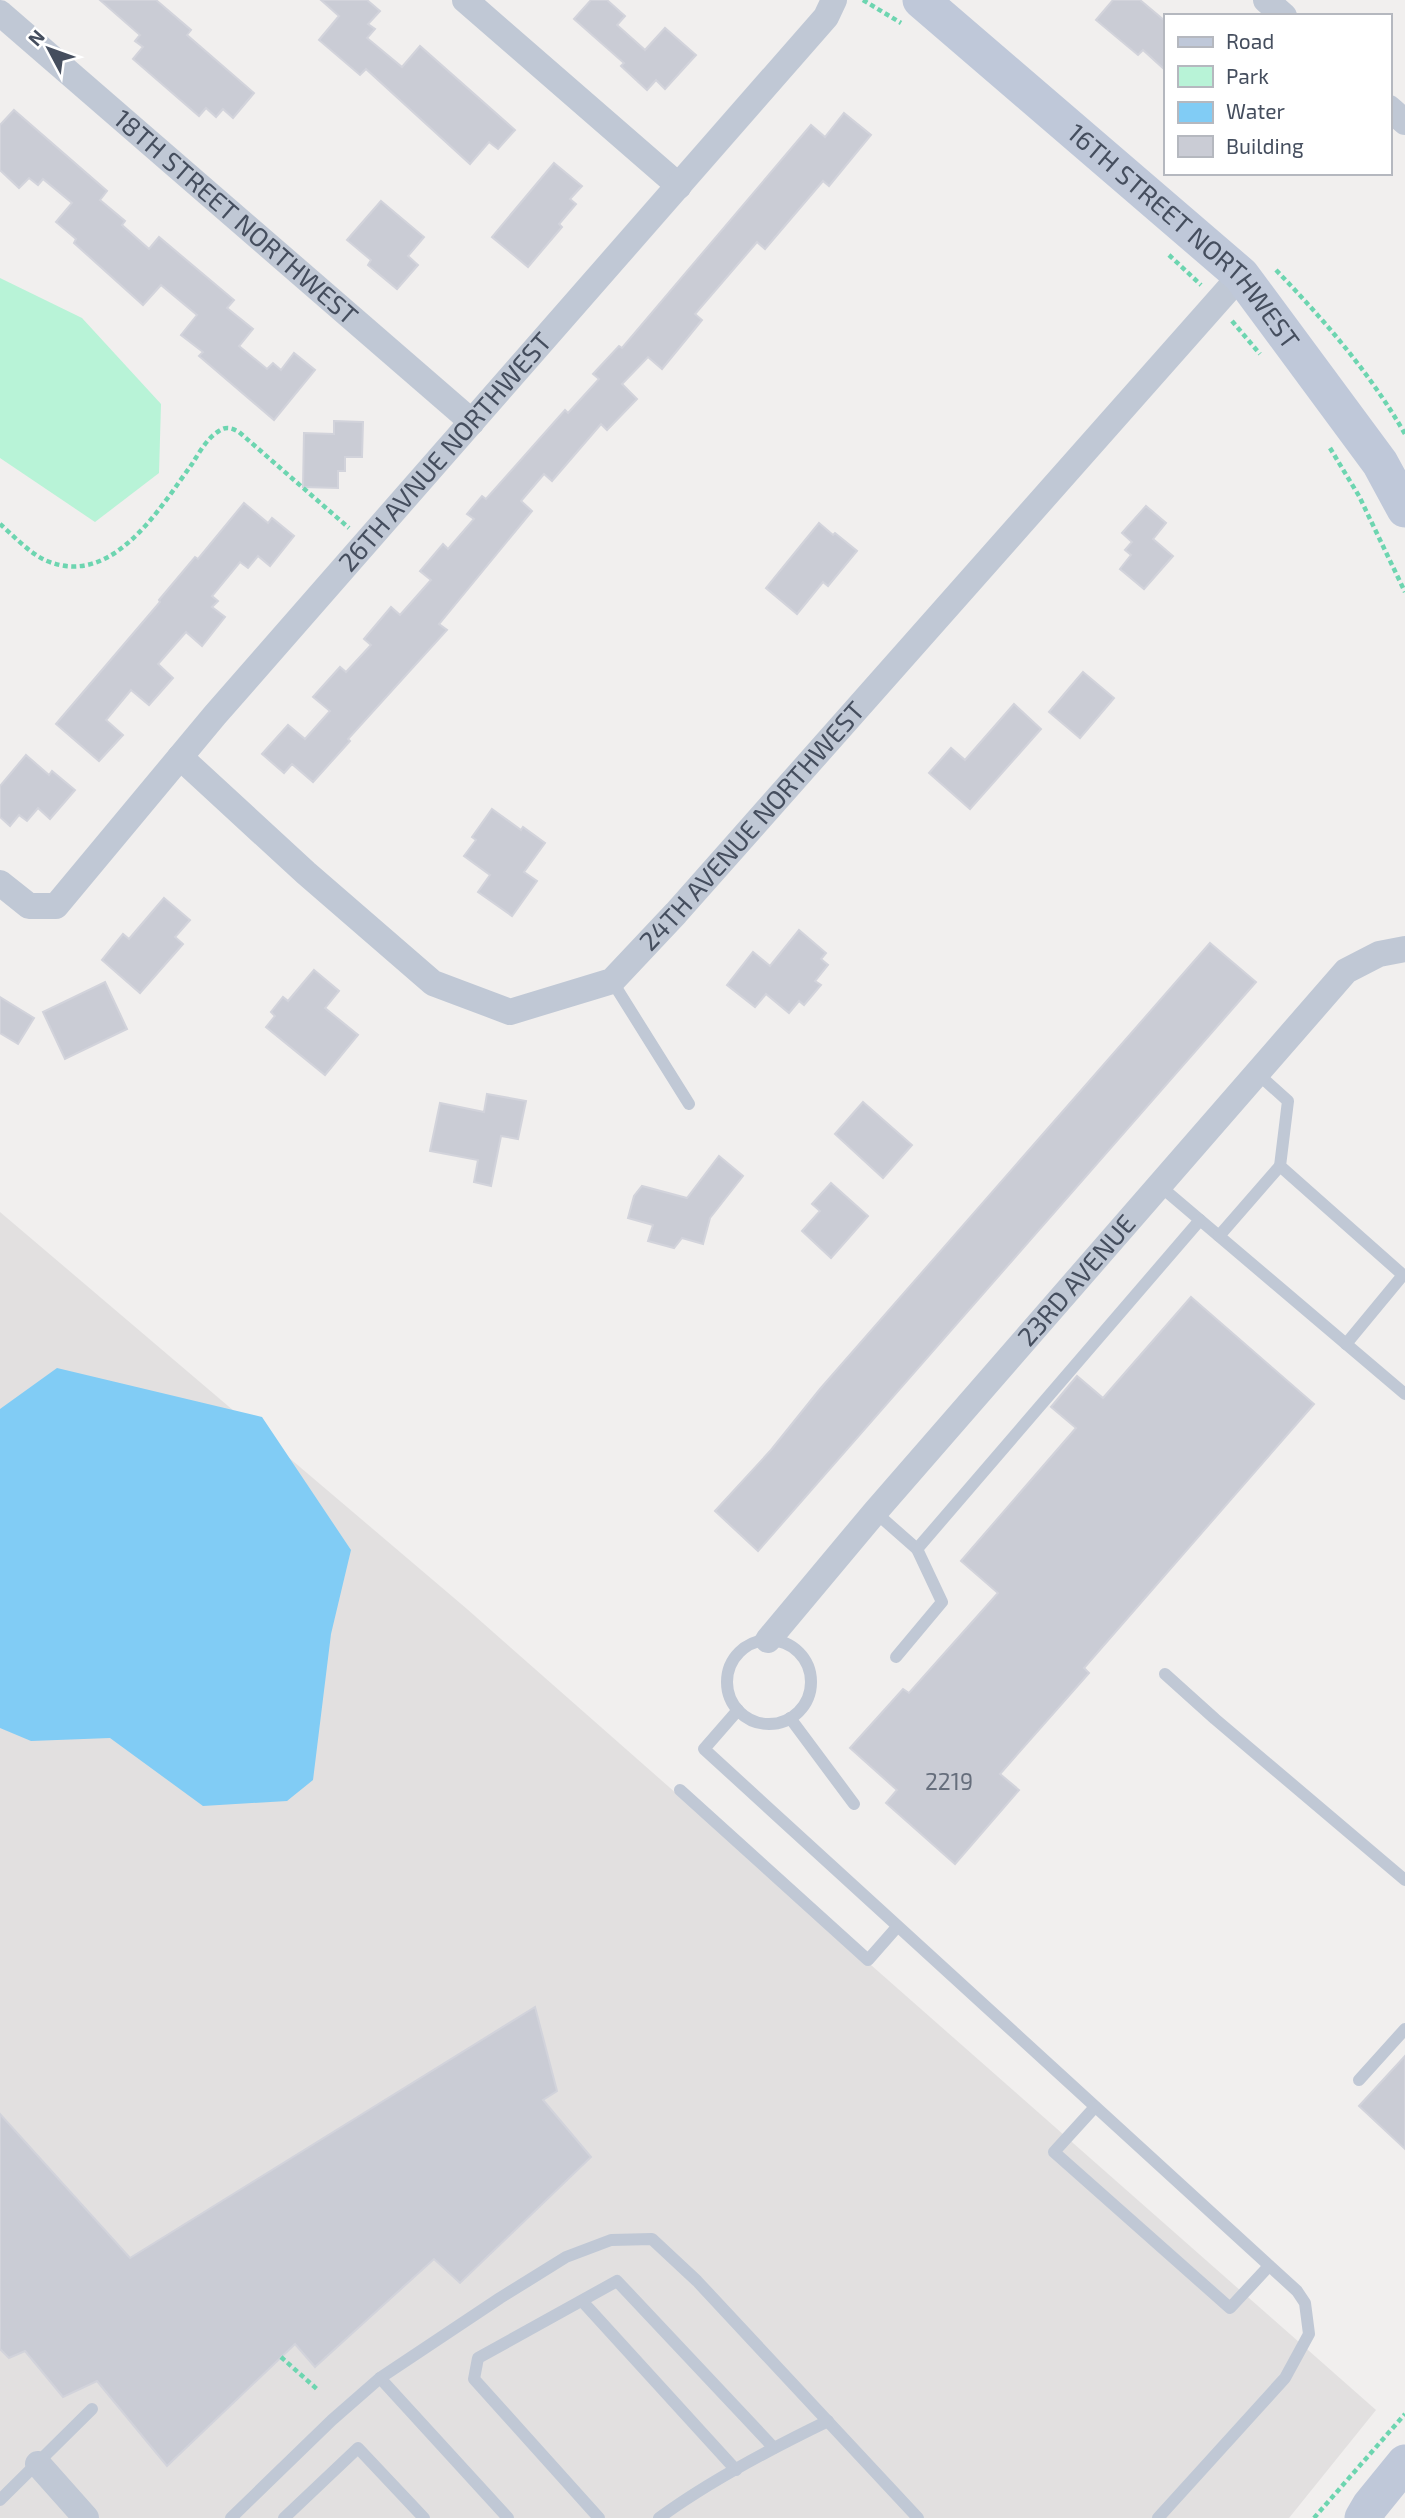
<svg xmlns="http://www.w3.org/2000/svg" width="1405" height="2518" font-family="'Exo 2',sans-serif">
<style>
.education{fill:#e2e0e0}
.green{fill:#b8f3d7}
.water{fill:#81ccf5}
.building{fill:#caccd5;stroke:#d2d3db;stroke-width:2}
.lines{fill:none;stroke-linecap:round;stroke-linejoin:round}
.path{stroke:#6dd5b0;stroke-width:4.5;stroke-dasharray:5 3.5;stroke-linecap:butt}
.lane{stroke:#c0c8d5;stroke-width:12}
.street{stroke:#c0c8d5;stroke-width:26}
.secondary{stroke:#bfc8d9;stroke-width:37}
.labels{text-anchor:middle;stroke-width:5;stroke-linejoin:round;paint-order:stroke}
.number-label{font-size:23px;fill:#666e7c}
.street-label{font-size:26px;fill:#454e5e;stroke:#fff}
</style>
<rect width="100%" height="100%" fill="#f1efee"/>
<!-- education -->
<polygon class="education" points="0,1212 467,1609 1376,2410 1289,2518 0,2518"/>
<!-- green -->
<polygon class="green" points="0,278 82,318 161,404 159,473 95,522 0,458"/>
<!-- water -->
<polygon class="water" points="57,1368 262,1417 351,1550 331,1634 313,1780 287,1801 203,1806 110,1738 31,1741 0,1728 0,1409"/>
<!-- building -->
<g class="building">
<polygon points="100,0 156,0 191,30 187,35 254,93 233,118 223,109 216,117 206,108 199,116 133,59 143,47 135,41 140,35"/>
<polygon points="321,0 367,0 380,11 368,24 375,29 367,38 402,67 420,46 515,130 498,149 489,142 470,164 366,69 360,75 319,40 339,16"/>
<polygon points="591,0 607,0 625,16 617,25 645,50 665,28 696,55 665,89 656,80 647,90 621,66 624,63 574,19"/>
<polygon points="1113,0 1140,0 1165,21 1165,70 1143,50 1138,55 1096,20"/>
<polygon points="14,110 107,191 100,200 125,221 122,225 149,249 159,237 234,300 227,308 253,329 239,346 267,369 273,363 281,370 294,353 315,370 274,420 199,356 203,352 181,335 197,315 161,285 143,305 74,243 76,239 56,222 72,203 43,179 38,185 29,178 19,188 0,170 0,125"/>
<polygon points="844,113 871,135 829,186 823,181 765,249 757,242 695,314 702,320 662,369 648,357 622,384 637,399 607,430 601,424 552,481 544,474 521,501 532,511 439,624 447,630 348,739 350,741 313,782 292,764 284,773 262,754 288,725 305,739 330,711 313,697 340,667 346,672 371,645 364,639 391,607 400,615 431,580 420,571 443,544 448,549 474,519 467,514 482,496 486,499 565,410 568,413 599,379 593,374 619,346 622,348 811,125 825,137"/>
<polygon points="554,163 582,186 570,199 576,204 559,224 562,227 528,267 492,237"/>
<polygon points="381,201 424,237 408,256 418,265 397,289 368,265 371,260 347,240"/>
<polygon points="334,421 363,422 362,457 345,457 345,471 338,471 338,488 303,487 304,433 334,434"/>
<polygon points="244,503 268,523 272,518 294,536 270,566 258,556 248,568 240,562 212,596 218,601 212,607 225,617 202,646 186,632 158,664 173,678 149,705 131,690 106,720 123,735 99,761 56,724 160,602 159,600 195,557 198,559"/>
<polygon points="1146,506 1166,523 1153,539 1173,556 1144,589 1120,569 1131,555 1125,550 1132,542 1122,533"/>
<polygon points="819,523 833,535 835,533 857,551 828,586 823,582 797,614 766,588"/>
<polygon points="1083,672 1114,698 1080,738 1049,712"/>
<polygon points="1014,704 1041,729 970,809 929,773 951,748 965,760"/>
<polygon points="26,755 49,775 52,771 75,790 50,819 38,808 27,821 19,815 10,826 0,817 0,786"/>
<polygon points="492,809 521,830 523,827 545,843 524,872 537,881 512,916 478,892 490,875 464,856 476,840 472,837"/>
<polygon points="164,898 190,920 175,937 183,944 140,993 102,960 123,934 129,939"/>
<polygon points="799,930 826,953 821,959 828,965 815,981 821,985 804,1005 799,1001 789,1013 766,994 755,1007 727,985 753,952 770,966"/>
<polygon points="1210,943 1256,982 758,1551 715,1511 771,1450 820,1389"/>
<polygon points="314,970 339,991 325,1008 358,1035 325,1075 266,1027 275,1016 271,1012 283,997 288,1001"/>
<polygon points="105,982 127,1029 65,1059 43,1012"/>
<polygon points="0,997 34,1018 18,1044 0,1033"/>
<polygon points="487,1094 526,1101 518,1139 501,1136 491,1186 474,1182 478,1160 430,1151 440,1103 484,1112"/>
<polygon points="863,1102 912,1145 883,1178 835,1134"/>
<polygon points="719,1156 743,1176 710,1218 703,1244 682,1238 674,1248 648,1241 653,1225 628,1218 634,1196 642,1186 687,1198"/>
<polygon points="831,1183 868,1216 831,1258 802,1231 820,1211 812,1204"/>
<polygon points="1191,1297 1314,1404 1084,1668 1089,1673 1000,1774 1019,1790 955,1864 886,1803 897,1790 850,1748 903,1689 909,1693 998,1593 961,1561 1076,1428 1051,1407 1077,1376 1103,1398"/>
<polygon points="535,2007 557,2091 543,2100 591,2157 460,2283 434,2259 315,2367 295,2344 167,2466 97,2381 63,2397 25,2351 9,2358 0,2349 0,2114 130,2258"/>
<polygon points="1405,2056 1405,2149 1359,2106"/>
</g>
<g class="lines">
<!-- path -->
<g class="path">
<polyline points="863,0 901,23"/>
<polyline points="1169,255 1201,285"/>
<path d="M1276,270c49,51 94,103 129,164"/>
<polyline points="1232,321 1260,354"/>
<polyline points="1330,448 1359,496 1405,592"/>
<path d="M0,524c14,12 30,30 47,37 66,27 113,-53 145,-97 7,-11 15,-26 27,-33 7,-5 13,-3 20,1l110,96"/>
<polyline points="281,2357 318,2390"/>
<polyline points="1314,2518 1405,2414"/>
</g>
<!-- lane -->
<g class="lane">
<polyline points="612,981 689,1104"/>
<polyline points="1258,1074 1288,1101 1280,1166 1403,1275 1346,1344"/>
<polyline points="1160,1186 1405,1394"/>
<polyline points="1219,1236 1280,1166"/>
<polyline points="875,1512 917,1549 1200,1220"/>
<circle cx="769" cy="1682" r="42"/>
<polyline points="896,1657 942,1602 917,1549"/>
<polyline points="1165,1674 1215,1719 1405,1880"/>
<polyline points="738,1710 704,1749 1297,2291 1305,2303 1309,2334 1285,2378 1158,2518"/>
<polyline points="790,1718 854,1804"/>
<polyline points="680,1790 868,1960 897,1927"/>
<polyline points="1359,2080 1405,2029"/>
<polyline points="1095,2107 1054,2152 1230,2308 1269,2266"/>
<polyline points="582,2301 736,2470"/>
<polyline points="380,2378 508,2518"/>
<polyline points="0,2500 92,2409"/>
<polyline points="231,2518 332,2420 380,2378 500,2298 566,2257 611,2240 652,2239 697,2281 918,2518"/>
<polyline points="284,2518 358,2448 424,2518"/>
<polyline points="599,2518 474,2379 478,2358 617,2281 774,2448"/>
<path d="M659,2518c52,-38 111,-69 169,-97"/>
</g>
<!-- street -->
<g class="street">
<polyline points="465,0 679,186"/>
<polyline points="1266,0 1284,16"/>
<path id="s1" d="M0,13l472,409"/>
<polyline points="1389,108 1405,122"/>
<path id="s2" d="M180,757l126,116 127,110 77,29 102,-31 64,-68 565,-638"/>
<path id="s3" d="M0,883l29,23h27l159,-191 611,-698 8,-17"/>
<path id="s4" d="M768,1640l107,-128 471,-541 33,-17 26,-5"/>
<polyline points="38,2464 86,2518"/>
</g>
<!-- secondary -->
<g class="secondary">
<path id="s5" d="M921,0l320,275 139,188 25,46"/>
<polyline points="1363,2518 1370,2506 1405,2463"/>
</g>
</g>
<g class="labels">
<!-- number labels -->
<g class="number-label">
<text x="949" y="1790">2219</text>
</g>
<!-- street labels -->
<g class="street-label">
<text dy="9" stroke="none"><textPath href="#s1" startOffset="312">18TH STREET NORTHWEST</textPath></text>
<text dy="9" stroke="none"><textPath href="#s5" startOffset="354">16TH STREET NORTHWEST</textPath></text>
<text dy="9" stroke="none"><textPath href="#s3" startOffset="662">26TH AVNUE NORTHWEST</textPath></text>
<text dy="9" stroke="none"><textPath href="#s2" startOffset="737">24TH AVENUE NORTHWEST</textPath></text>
<text dy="9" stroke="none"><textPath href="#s4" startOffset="474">23RD AVENUE</textPath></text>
</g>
</g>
<!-- legend -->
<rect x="1164" y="14" width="228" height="161" fill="#ffffff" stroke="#b5b8bf" stroke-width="2"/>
<rect x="1178" y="37" width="35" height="10" fill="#bfc8d9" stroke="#b5b8bf" stroke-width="2"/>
<text x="1226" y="49" font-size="21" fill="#454e5e">Road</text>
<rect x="1178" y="66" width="35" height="21" fill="#b8f3d7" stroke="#b5b8bf" stroke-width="2"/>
<text x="1226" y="84" font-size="21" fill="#454e5e">Park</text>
<rect x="1178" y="102" width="35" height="21" fill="#81ccf5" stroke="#b5b8bf" stroke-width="2"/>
<text x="1226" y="119" font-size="21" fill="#454e5e">Water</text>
<rect x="1178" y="136" width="35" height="21" fill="#caccd5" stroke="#b5b8bf" stroke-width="2"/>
<text x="1226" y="154" font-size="21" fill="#454e5e">Building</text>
<!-- north arrow -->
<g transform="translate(49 49) rotate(311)" stroke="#ffffff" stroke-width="5" paint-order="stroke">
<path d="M0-5L12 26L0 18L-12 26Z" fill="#454e5e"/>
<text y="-10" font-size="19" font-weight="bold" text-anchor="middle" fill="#454e5e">N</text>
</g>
</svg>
